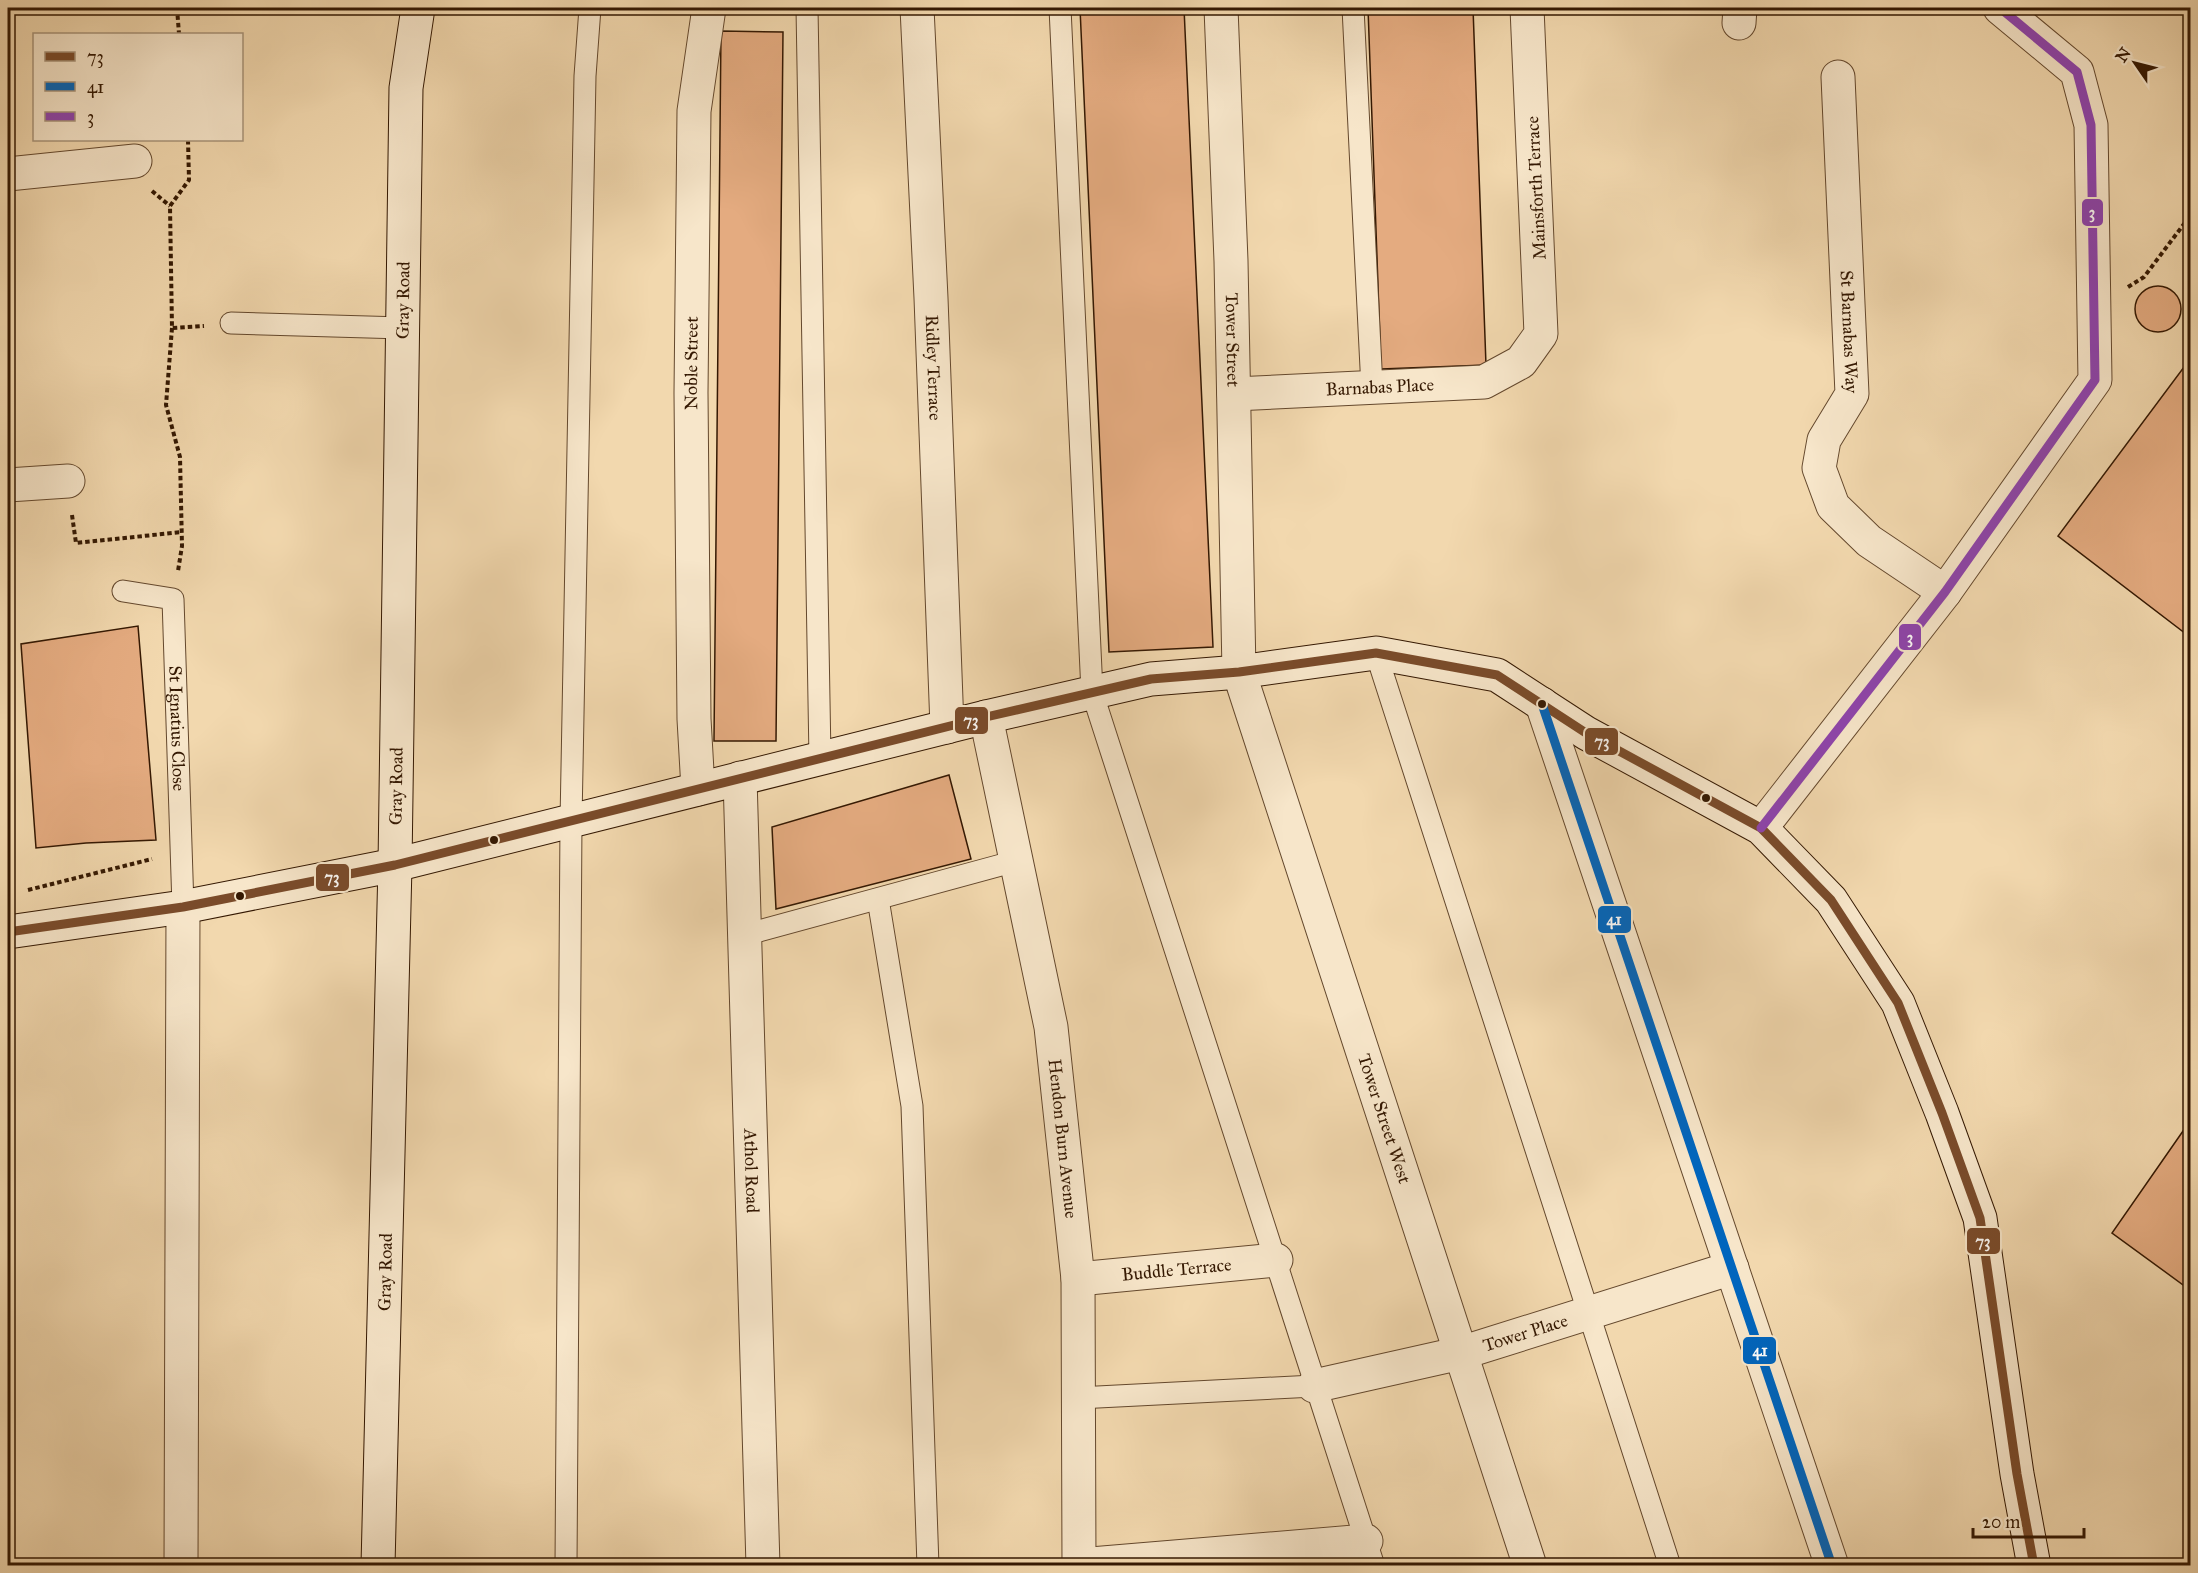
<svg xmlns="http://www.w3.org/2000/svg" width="2198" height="1573" font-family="'IM FELL Great Primer',serif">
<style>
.building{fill:#e4ab80;stroke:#341802;stroke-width:1.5}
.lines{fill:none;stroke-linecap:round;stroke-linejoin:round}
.lane-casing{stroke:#64482d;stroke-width:23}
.street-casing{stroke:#64482d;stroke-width:35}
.secondary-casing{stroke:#341802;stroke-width:35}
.path{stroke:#341802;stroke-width:4;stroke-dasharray:4.5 3;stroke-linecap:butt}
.lane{stroke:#f7e6ca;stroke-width:21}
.street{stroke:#f7e6ca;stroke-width:33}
.secondary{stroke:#f7e6ca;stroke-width:33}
.bus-1-casing{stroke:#f7e6ca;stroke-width:14}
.bus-2-casing{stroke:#f7e6ca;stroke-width:14}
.bus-3-casing{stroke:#f7e6ca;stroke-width:14}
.bus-1{stroke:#7a4b2a;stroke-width:9}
.bus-2{stroke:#0065bd;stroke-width:9}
.bus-3{stroke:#8e44ad;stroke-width:9}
.bus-dot{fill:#341802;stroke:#f7e6ca;stroke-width:2}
.labels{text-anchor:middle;stroke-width:4.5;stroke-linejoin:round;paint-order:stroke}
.street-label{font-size:18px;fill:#341802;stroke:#f7e6ca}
.line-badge{stroke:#f7e6ca;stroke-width:2}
.badge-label{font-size:16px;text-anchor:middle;font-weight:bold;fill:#fff}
</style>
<rect width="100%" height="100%" fill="#f2d8ae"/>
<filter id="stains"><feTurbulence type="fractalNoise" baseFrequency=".00333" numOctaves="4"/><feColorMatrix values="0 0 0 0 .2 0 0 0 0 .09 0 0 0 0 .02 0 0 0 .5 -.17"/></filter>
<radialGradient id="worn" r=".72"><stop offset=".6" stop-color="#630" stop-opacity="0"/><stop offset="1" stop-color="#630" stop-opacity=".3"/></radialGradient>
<!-- building -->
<g class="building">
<polygon points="1080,8 1184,8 1213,647 1109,652"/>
<polygon points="1368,8 1473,8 1486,365 1381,369"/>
<polygon points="721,31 783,32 776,741 714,741"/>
<circle cx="2158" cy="309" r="23"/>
<polygon points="2190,359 2190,637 2058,536"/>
<polygon points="138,626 156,840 86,843 36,848 21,644"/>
<polygon points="949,775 971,859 776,909 772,827"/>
<polygon points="2190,1121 2190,1290 2112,1233"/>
</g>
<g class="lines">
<defs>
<g id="lane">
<polyline points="807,8 820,758"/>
<polyline points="1060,8 1092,692 1374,1566"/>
<polyline points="1353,8 1372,388"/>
<polyline points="231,323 403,328"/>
<path id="s1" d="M123,591l50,8 10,308"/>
<polyline points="1376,653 1670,1566"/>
<polyline points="878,899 912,1106 928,1566"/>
<polyline points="744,935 1016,861"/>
<polyline points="1078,1398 1314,1386"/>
<polyline points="566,1566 571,821 585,76 590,8"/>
</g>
<g id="street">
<path id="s2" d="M917,8l14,290 16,429"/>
<path id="s3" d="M1221,8l10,253 8,411 291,894"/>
<polyline points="1739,23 1740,8"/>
<path id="s4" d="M1838,77l14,317 -28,46 -5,28 14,38 36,35 76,51"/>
<polyline points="8,174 135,161"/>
<path id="s5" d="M1234,394l250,-12 37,-20 20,-28 -14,-326"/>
<polyline points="8,485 68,481"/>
<polyline points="1542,704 1832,1566"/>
<path id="s6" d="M986,717l65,310 27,252 1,287"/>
<path id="s7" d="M740,778l23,788"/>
<path id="s8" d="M698,789l-4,-70 -3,-326 3,-282 15,-103"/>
<polyline points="1761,828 1945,592 2095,380 2091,125 2077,72 2000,8"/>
<path id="s9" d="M1078,1279l198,-19"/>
<path id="s10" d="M1314,1386l147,-33 271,-85"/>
<polyline points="1079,1565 1366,1541"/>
<polyline points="181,1566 183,907"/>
</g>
<g id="secondary">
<polyline points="8,932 183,907 395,865 986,717 1151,679 1239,672 1376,653 1497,675 1586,733 1761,828 1831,900 1898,1003 1942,1113 1980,1218 2017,1474 2034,1566"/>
<path id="s11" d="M378,1566l17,-701 11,-777 12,-80"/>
</g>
</defs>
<!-- lane casing -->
<use href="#lane" class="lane-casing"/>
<!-- street casing -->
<use href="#street" class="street-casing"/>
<!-- secondary casing -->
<use href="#secondary" class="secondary-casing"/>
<!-- path -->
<g class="path">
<polyline points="177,8 179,34"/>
<polyline points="188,140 189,180 170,206 172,328 204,326"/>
<polyline points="152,191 170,206"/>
<polyline points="2128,287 2144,277 2190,216"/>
<polyline points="172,328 166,405 180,457 182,546 178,571"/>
<polyline points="72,515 76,543 182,532"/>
<polyline points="28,890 152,859"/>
</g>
<!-- lane -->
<use href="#lane" class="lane"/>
<!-- street -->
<use href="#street" class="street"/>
<!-- secondary -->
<use href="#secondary" class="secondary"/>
<defs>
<polyline id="bus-1" points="8,932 183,907 395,865 986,717 1151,679 1239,672 1376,653 1497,675 1586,733 1761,828 1831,900 1898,1003 1942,1113 1980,1218 2017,1474 2034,1566"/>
<polyline id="bus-2" points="1542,704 1832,1566"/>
<polyline id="bus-3" points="1761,828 1945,592 2095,380 2091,125 2077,72 2000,8"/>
</defs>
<!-- bus-1 casing -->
<use href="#bus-1" class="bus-1-casing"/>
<!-- bus-2 casing -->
<use href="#bus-2" class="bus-2-casing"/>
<!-- bus-3 casing -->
<use href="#bus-3" class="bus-3-casing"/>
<!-- bus-1 -->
<use href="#bus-1" class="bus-1"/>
<!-- bus-2 -->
<use href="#bus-2" class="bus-2"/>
<!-- bus-3 -->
<use href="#bus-3" class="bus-3"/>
</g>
<!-- markers -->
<g class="bus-dot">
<circle cx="1542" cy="704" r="5"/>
<circle cx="1706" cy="798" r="5"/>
<circle cx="494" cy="840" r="5"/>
<circle cx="240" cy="896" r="5"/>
</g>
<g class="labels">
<!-- street labels -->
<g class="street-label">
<text transform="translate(1536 188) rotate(-93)" y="6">Mainsforth Terrace</text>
<text dy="6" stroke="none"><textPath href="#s11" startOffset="1266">Gray Road</textPath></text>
<text dy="6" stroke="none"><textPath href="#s4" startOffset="255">St Barnabas Way</textPath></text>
<text dy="6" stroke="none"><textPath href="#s3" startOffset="332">Tower Street</textPath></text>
<text dy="6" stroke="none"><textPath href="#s8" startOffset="426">Noble Street</textPath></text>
<text dy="6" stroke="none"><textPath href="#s2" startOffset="360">Ridley Terrace</textPath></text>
<text dy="6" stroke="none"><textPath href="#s5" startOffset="146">Barnabas Place</textPath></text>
<text dy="6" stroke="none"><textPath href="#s1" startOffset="180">St Ignatius Close</textPath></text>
<text dy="6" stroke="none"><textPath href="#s11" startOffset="780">Gray Road</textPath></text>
<text dy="6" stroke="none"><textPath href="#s3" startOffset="1134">Tower Street West</textPath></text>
<text dy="6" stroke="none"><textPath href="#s6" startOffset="429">Hendon Burn Avenue</textPath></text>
<text dy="6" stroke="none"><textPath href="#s7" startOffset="393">Athol Road</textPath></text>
<text dy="6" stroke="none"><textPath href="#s9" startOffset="99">Buddle Terrace</textPath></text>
<text dy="6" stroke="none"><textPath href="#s11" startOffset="294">Gray Road</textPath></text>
<text dy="6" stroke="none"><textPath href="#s10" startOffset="218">Tower Place</textPath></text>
</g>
</g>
<g class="line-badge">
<rect x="2081" y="198" width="23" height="29" rx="6" fill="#8e44ad"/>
<rect x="1898" y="623" width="24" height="28" rx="6" fill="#8e44ad"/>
<rect x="954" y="706" width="35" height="29" rx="6" fill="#7a4b2a"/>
<rect x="1584" y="727" width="35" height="29" rx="6" fill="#7a4b2a"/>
<rect x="315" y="863" width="35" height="29" rx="6" fill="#7a4b2a"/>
<rect x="1597" y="905" width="35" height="29" rx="6" fill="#0065bd"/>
<rect x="1966" y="1227" width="35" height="28" rx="6" fill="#7a4b2a"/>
<rect x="1742" y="1336" width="35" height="29" rx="6" fill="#0065bd"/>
</g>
<g class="badge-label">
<text x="2092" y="218">3</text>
<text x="1910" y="643">3</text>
<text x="971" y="726">73</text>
<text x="1602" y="747">73</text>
<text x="332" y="883">73</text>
<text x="1614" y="925">41</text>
<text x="1983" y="1247">73</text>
<text x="1760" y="1356">41</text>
</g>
<!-- margin -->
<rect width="2198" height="1573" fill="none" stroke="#f2d8ae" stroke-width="30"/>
<rect x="9" y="9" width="2180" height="1555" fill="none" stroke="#341802" stroke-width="3"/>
<rect x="15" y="15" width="2168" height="1543" fill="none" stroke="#341802" stroke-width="1.5"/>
<!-- legend -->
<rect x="33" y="33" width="210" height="108" fill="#f7e6ca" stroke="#a9947a" stroke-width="1.5"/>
<rect x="45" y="52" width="30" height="9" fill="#7a4b2a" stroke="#a9947a" stroke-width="1.5"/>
<text x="87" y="63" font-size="18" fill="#341802">73</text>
<rect x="45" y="82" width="30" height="9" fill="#0065bd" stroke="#a9947a" stroke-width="1.5"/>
<text x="87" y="93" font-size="18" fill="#341802">41</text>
<rect x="45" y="112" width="30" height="9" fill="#8e44ad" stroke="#a9947a" stroke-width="1.5"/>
<text x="87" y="123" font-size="18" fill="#341802">3</text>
<!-- north arrow -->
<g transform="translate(2135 63) rotate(305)" stroke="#f7e6ca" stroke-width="4.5" paint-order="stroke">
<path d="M0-4.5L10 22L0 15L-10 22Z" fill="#341802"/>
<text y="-9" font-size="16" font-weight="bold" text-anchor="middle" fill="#341802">N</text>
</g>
<!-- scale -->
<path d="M1973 1528v9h111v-9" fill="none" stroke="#341802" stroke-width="3"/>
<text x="1982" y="1528" font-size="18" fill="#341802" stroke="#f7e6ca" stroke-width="4.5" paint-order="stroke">20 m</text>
<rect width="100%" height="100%" filter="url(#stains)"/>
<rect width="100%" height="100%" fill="url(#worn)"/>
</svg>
